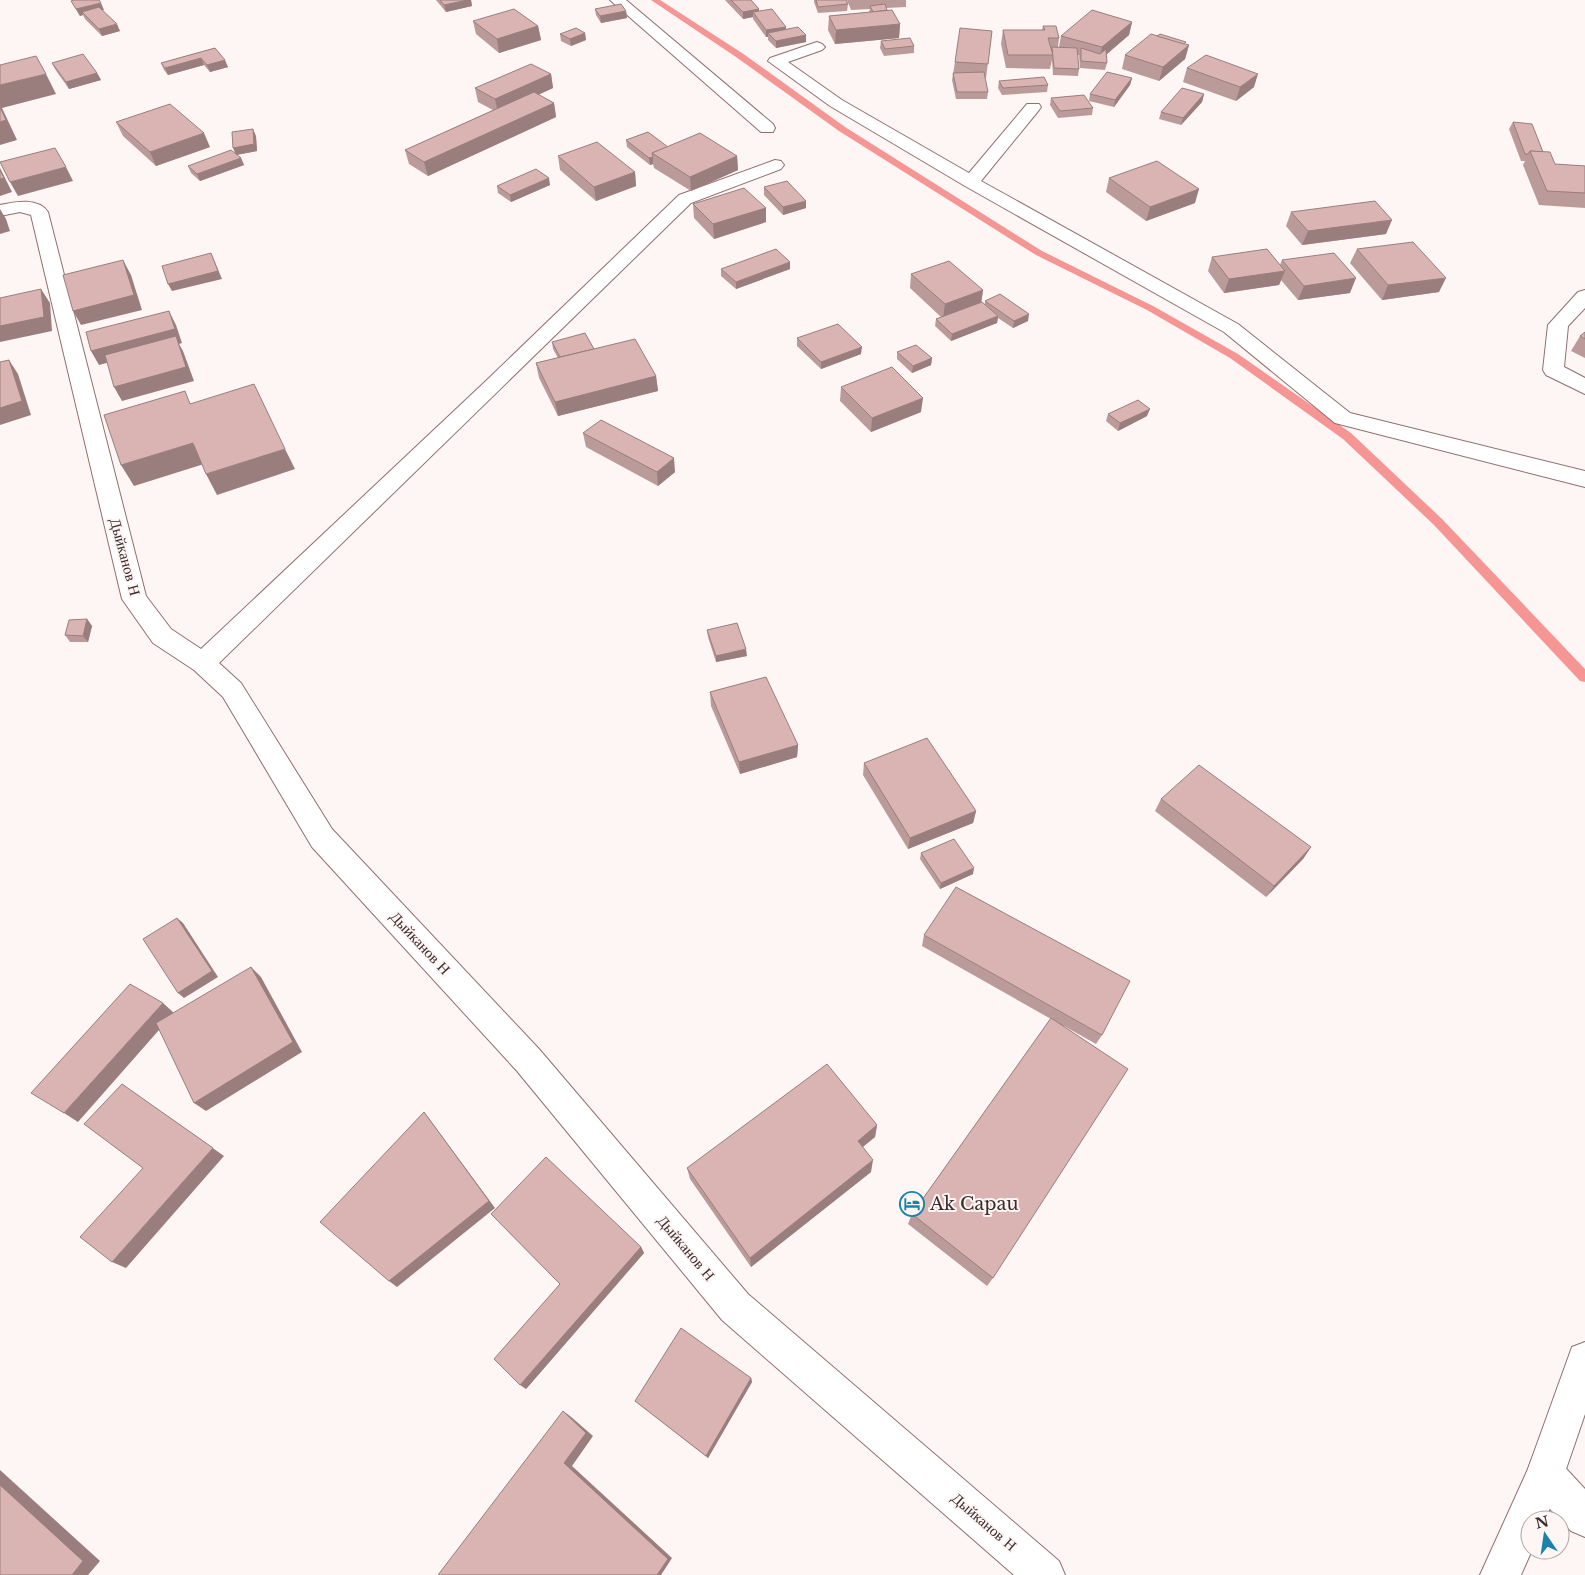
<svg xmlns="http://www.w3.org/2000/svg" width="1585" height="1575" font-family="'Libre Baskerville',serif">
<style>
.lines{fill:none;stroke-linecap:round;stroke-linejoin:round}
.stream{fill:#f59694;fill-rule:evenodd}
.minor-casing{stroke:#926f6e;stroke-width:2}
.secondary-casing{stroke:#926f6e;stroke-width:2}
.minor{fill:#fff;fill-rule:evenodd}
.secondary{fill:#fff;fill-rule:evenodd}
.wall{fill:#bb9b99}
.shaded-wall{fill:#997e7d}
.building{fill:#dab4b2;stroke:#997e7d}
.labels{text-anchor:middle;stroke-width:4;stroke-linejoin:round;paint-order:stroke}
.street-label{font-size:15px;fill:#3b2c2b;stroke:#fef5f5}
.near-poi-label{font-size:18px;fill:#3b2c2b;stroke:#fef5f5;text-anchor:start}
</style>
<rect width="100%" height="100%" fill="#fef5f5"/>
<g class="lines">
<!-- stream -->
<polygon class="stream" points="651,0 660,0 742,53 845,127 1042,251 1153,306 1238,354 1351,433 1442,519 1585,669 1585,682 1580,681 1434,525 1343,439 1230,358 1147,310 1036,255 839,131 736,57"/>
<defs>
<g id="minor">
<polygon points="610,0 626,0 773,124 775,128 773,132 761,132"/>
<polygon points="817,42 822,44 825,47 822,50 788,62 842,100 969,173 1027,104 1039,104 1041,107 1039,110 981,181 1238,324 1350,413 1585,471 1585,487 1335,423 1224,332 965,186 830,106 768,61 770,58"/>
<path d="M775,160l6,1 3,4 -3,4 -90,34 -472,460 22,20 91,146 207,220 209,245 311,267 6,14h-51l-292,-255 -205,-249 -205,-224 -89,-150 -29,-27 -41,-27 -31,-44 -91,-384 -11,-3 -20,4v-11c15,-3 38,-8 48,7l98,384 25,33 30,20 287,-270 191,-184z"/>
<polygon points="1585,290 1585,308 1568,326 1564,367 1585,378 1585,394 1546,375 1543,370 1548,325 1578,292"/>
<polygon points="1545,1456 1559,1461 1585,1489 1585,1537 1571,1531 1531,1489 1526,1475 1531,1461"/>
</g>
<polygon id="secondary" points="1585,1342 1585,1414 1564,1475 1545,1520 1530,1520 1530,1550 1532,1550 1521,1575 1480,1575 1528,1469 1572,1347"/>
</defs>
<!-- minor casing -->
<use href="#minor" class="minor-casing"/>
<!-- secondary casing -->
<use href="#secondary" class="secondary-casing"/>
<!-- minor -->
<use href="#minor" class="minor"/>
<!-- secondary -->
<use href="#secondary" class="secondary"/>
</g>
<!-- wall -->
<g class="wall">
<polygon points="436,0 471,0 472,6 446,12"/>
<polygon points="725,0 751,0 759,9 759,11 786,27 786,29 806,35 806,42 776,48 768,40 768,37 766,37 753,19 753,17 743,19"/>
<polygon points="814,0 846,0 848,4 847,11 818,13 814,2"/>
<polygon points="847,0 906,0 906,7 886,8 887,10 900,24 899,38 835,44 828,30 829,16 869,12 870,9 851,10"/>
<polygon points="71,1 104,10 102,10 120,31 102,36 85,19 83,15 80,16"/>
<polygon points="595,9 626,11 627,18 601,23 596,15"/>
<polygon points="473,21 538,26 541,40 499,53 476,34"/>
<polygon points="1132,22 1129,35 1106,54 1107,63 1105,70 1080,68 1079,55 1077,55 1079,69 1078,76 1053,75 1052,60 1050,69 1006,68 1001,44 1003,30 1042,30 1043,26 1059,38 1058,47 1059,47 1061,36"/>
<polygon points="992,31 986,78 985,78 988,92 987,99 956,99 952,80 955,62"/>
<polygon points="585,33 586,40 571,46 561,41 560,34"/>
<polygon points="881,41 914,46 914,53 884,56 880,48"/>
<polygon points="1186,44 1189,45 1185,59 1159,81 1122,69 1125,55"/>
<polygon points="215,48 228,67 210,72 204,65 168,75 164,70 161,63"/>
<polygon points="52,63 97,73 101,80 69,89 55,69"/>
<polygon points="1187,68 1254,87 1236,101 1183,82"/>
<polygon points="551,74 553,88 538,95 554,103 556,117 428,176 409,164 405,150 493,110 478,102 475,88"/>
<polygon points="1132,78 1130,85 1114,107 1089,101 1090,94"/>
<polygon points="999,81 1048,85 1047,92 1002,95 998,88"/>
<polygon points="1204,94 1202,102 1181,125 1159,119 1161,112"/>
<polygon points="1051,98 1093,108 1092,115 1058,118 1050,105"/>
<polygon points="116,122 210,147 156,166 123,136"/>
<polygon points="1513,122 1555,164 1585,166 1585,208 1539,205 1523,165 1525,161 1521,161 1509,129"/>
<polygon points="256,136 257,151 236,155 241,158 244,165 200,181 191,173 188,166 236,154"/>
<polygon points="626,140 668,147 737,156 738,170 691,191 654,168 653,164 650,165 627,147"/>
<polygon points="558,156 635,172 636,186 596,201 560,170"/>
<polygon points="1109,178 1195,203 1146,221 1106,192"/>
<polygon points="550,185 511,202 498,193 497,186"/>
<polygon points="764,187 806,208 783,215 764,195"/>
<polygon points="693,204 766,208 766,222 714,239 694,218"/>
<polygon points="1291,212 1386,234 1302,245 1286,226"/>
<polygon points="1357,249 1439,292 1382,300 1350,263"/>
<polygon points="1212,257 1280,265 1282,260 1350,293 1298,300 1281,280 1279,285 1224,293 1208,271"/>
<polygon points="721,269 790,269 736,289 721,276"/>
<polygon points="911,274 983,290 981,303 985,304 985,301 1028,321 1013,328 998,318 997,323 951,341 935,326 936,319 941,317 910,288"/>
<polygon points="1585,332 1585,358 1571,351 1580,336"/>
<polygon points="797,338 861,354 821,369 797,346"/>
<polygon points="552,342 594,349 656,376 658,391 558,416 539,378 536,363 558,358 553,349"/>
<polygon points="897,352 932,358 931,365 912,373 897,359"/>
<polygon points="841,387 921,412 871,432 840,401"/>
<polygon points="1108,414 1147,416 1118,431 1106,421"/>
<polygon points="583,433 675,472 658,486 586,447"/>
<polygon points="87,619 92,626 88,642 70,642 65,635"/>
<polygon points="707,630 747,656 716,662 708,637"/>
<polygon points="710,692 798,745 797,757 740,774 711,706"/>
<polygon points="864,763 976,811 973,823 908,849 863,775"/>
<polygon points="1161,799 1311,847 1303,859 1266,897 1155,811"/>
<polygon points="921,853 973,874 940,889 920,859"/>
<polygon points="924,935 1102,1035 1096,1044 1064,1026 993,1278 987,1286 908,1224 912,1214 1051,1019 922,946"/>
<polygon points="877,1125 875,1137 863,1147 871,1172 751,1267 690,1179 687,1168"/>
<polygon points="491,1214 641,1247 644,1253 526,1389 560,1284"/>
<polygon points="751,1378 752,1382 708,1458 635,1401"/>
</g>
<!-- shaded-wall -->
<g class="shaded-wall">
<polygon points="468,0 471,0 472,6 446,12 444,5"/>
<polygon points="101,3 104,10 84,14 82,12 83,15 80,16 76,9"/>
<polygon points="759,9 759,15 753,12 753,17 743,19 743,12"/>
<polygon points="626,11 627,18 601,23 600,16"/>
<polygon points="1132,22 1129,35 1099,61 1102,47"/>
<polygon points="117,24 120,31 102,36 99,29"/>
<polygon points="900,24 899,38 835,44 836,30"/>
<polygon points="538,26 541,40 499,53 497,39"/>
<polygon points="786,27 786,34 768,33 768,37 766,37 766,30"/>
<polygon points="585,33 586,40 571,46 570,39"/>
<polygon points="806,35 806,42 776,48 776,41"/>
<polygon points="1189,45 1185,59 1159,81 1163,67"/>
<polygon points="201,58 204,65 168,75 165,68"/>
<polygon points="225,60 228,67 210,72 207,65"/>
<polygon points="97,73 101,80 69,89 66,82"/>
<polygon points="46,74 56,94 2,108 17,140 0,145 0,85"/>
<polygon points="551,74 553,88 498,113 495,99"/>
<polygon points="1258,74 1254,87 1236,101 1240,87"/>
<polygon points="1132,78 1130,85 1114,107 1115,100"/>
<polygon points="1204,94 1202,102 1181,125 1183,118"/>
<polygon points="554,103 556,117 428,176 424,162"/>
<polygon points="253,129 256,136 257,151 236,155 233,148"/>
<polygon points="204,133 210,147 156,166 150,152"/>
<polygon points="737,156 738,170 691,191 690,177"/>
<polygon points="653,157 653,164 650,165 649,158"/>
<polygon points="241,158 244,165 200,181 197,174"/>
<polygon points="66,167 73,181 18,196 10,182"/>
<polygon points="0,168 12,192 0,196"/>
<polygon points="635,172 636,186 596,201 594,187"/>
<polygon points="549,178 550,185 511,202 510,195"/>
<polygon points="1199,189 1195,203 1146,221 1150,207"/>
<polygon points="806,201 806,208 783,215 783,207"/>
<polygon points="766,208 766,222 714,239 713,224"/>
<polygon points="0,209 6,219 10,231 0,234"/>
<polygon points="1392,220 1386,234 1302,245 1308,231"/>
<polygon points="211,253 222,279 172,291 168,284"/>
<polygon points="123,260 131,275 142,310 81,325 73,311"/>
<polygon points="790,262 790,269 736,289 736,282"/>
<polygon points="1285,271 1279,285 1224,293 1229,279"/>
<polygon points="1356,278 1350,293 1298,300 1304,286"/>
<polygon points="1446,278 1439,292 1382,300 1388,285"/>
<polygon points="41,289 50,303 52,331 0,342 0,326"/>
<polygon points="983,290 981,304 943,318 945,304"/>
<polygon points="169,311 176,325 182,343 179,344 183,351 194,381 122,401 114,387 178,344 99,365 91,351"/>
<polygon points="1029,314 1028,321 1013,328 1014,321"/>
<polygon points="998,316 997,323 951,341 952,334"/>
<polygon points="862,347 861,354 821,369 821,362"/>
<polygon points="932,358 931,365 912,373 913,366"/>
<polygon points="9,360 18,374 31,415 0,425 0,408"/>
<polygon points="656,376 658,391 558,416 555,402"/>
<polygon points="923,398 921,412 871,432 872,418"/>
<polygon points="1150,409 1147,416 1118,431 1120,423"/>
<polygon points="193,443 204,464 134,486 121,465"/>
<polygon points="285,449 295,469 217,495 206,474"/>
<polygon points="674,458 675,472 658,486 657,472"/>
<polygon points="87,619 92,626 88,642 83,636"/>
<polygon points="746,649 747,656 716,662 716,656"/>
<polygon points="798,745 797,757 740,774 739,762"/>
<polygon points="976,811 973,823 908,849 910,838"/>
<polygon points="1311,847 1303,859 1266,897 1274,886"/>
<polygon points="974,868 973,874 940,889 941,883"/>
<polygon points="177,918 183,923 218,977 184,998 178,993"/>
<polygon points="251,967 261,977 302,1052 206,1111 194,1103"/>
<polygon points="163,1003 174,1013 78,1122 64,1113"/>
<polygon points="122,1084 224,1156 126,1268 112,1262 213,1148"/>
<polygon points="424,1112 495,1208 397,1287 389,1281"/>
<polygon points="877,1125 875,1137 856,1152 858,1141"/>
<polygon points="873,1160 871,1172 751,1267 750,1258"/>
<polygon points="641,1247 644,1253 526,1389 520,1385"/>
<polygon points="751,1378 752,1382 708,1458 706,1456"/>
<polygon points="563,1411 570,1416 593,1436 572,1466 672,1558 661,1575 657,1575 564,1463"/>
<polygon points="0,1470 100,1561 88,1575 72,1575 0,1485"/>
</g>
<!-- building -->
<g class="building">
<polygon points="74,0 99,0 101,3 76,9 71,1"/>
<polygon points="440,0 468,0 444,5"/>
<polygon points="731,0 751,0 759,9 743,12"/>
<polygon points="816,0 846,0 848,4 818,7"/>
<polygon points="621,4 626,11 600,16 595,9"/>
<polygon points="885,4 887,10 873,12 870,6"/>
<polygon points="99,7 117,24 99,29 82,12"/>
<polygon points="514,9 538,26 497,39 473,21"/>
<polygon points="772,9 786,27 766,30 753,12"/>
<polygon points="892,10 900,24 836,30 829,16"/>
<polygon points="1092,10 1132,22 1102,47 1061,36"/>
<polygon points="1043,26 1056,26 1059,38 1048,38 1053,55 1008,55 1003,30 1045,30"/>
<polygon points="798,27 806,35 776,41 768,33"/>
<polygon points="576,28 585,33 570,39 560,34"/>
<polygon points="960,28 992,31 988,64 955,62"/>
<polygon points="1151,34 1189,45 1163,67 1125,55"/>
<polygon points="1160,34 1186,42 1184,44 1157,36"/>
<polygon points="910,38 914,46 885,49 881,41"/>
<polygon points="1052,47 1077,48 1079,69 1054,68"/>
<polygon points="215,48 225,60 207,65 201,58 165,68 161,63"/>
<polygon points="1081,48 1100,54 1106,49 1107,63 1081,61"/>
<polygon points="83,54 97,73 66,82 52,63"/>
<polygon points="1206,55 1258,74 1240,87 1187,68"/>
<polygon points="36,56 46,74 0,85 0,65"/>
<polygon points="531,64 551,74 495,99 475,88"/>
<polygon points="984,72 988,92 957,92 953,73"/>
<polygon points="1107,72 1132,78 1115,100 1090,94"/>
<polygon points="1044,77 1048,85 1003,88 999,81"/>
<polygon points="1182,88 1204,94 1183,118 1161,112"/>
<polygon points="534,92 554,103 424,162 405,150"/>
<polygon points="1084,95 1093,108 1060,111 1051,98"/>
<polygon points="170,104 204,133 150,152 116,122"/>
<polygon points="0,107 6,120 0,122"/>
<polygon points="1513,122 1532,124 1543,152 1530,151 1528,154 1525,154"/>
<polygon points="253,129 254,144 233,148 232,132"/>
<polygon points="648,132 668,147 652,153 653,157 649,158 626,140"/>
<polygon points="700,133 737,156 690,177 652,153"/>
<polygon points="597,142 635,172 594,187 558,156"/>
<polygon points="55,148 66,167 10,182 0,162"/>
<polygon points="231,150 241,158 197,174 188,166"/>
<polygon points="1530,151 1550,152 1555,164 1585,166 1585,193 1547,191"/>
<polygon points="1157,161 1199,189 1150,207 1109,178"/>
<polygon points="536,169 549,178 510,195 497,186"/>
<polygon points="0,170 4,178 0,179"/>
<polygon points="787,181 806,201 783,207 764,187"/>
<polygon points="744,188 766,208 713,224 693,204"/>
<polygon points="1375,201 1392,220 1308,231 1291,212"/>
<polygon points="1413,242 1446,278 1388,285 1357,249"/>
<polygon points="776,249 790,262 736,282 721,269"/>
<polygon points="1267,249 1285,271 1229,279 1212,257"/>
<polygon points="211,253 218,271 168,284 162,266"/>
<polygon points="1334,253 1356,278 1304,286 1282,260"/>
<polygon points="123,260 134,295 73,311 63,275"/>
<polygon points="949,261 983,290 945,304 911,274"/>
<polygon points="41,289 44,317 0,326 0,298"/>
<polygon points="1000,294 1029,314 1014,321 985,301"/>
<polygon points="982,302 998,316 952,334 936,319"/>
<polygon points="169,311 175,329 91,351 86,332"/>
<polygon points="838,324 862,347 821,362 797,338"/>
<polygon points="1585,332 1585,339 1580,336"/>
<polygon points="585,333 594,349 560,357 552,342"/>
<polygon points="176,336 186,367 114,387 105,355"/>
<polygon points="635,339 656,376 555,402 536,363"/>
<polygon points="916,345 932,358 913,366 897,352"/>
<polygon points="9,360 22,401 0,408 0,362"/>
<polygon points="892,367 923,398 872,418 841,387"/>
<polygon points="254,384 285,449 206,474 193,443 121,465 104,415 185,391 190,404"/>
<polygon points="1138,400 1150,409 1120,423 1108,414"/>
<polygon points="601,420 674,458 657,472 583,433"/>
<polygon points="87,619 83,636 65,635 69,620"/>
<polygon points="737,623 746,649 716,656 707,630"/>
<polygon points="766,677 798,745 739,762 710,692"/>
<polygon points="927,738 976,811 910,838 864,763"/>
<polygon points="1199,765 1311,847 1274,886 1161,799"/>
<polygon points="954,839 974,868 941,883 921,853"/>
<polygon points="956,887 1130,981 1102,1035 924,935"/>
<polygon points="177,918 212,971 178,993 143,939"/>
<polygon points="251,967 293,1042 194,1103 156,1023"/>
<polygon points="130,984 163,1003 64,1113 31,1093"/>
<polygon points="1051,1018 1128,1069 993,1278 912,1214"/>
<polygon points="827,1064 877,1125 858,1141 873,1160 750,1258 687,1168"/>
<polygon points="122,1084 213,1148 112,1262 80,1237 143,1168 84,1124"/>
<polygon points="424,1112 489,1201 389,1281 320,1222"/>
<polygon points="546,1157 641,1247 520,1385 494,1359 560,1284 491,1214"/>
<polygon points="681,1328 751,1378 706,1456 635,1401"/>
<polygon points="563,1411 586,1433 564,1463 668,1559 657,1575 438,1575"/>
<polygon points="0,1485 83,1561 72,1575 0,1575"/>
</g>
<!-- icons -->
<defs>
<symbol id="hotel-ring" viewBox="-11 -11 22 22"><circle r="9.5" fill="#fef5f5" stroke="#1a82ab" stroke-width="1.5"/><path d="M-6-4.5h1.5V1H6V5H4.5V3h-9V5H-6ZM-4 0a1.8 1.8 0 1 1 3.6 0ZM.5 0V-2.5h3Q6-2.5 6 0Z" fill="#1a82ab"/></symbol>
</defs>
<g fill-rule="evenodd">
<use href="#hotel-ring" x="898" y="1190" width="28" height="28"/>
</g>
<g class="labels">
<!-- street labels -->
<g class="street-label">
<text transform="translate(125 557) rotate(75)" y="5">Дыйканов Н</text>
<text transform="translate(420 943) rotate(47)" y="5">Дыйканов Н</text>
<text transform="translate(686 1248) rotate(50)" y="5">Дыйканов Н</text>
<text transform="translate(984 1522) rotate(41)" y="5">Дыйканов Н</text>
</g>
<!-- near-poi labels -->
<g class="near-poi-label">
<text x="930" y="1210">Ak Capau</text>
</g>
</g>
<!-- north arrow -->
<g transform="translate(1545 1535) rotate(347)"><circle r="24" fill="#fef5f5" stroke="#b0a5a4"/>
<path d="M0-4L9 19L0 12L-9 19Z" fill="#1a82ab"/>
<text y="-8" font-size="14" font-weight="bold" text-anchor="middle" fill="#3b2c2b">N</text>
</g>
</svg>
